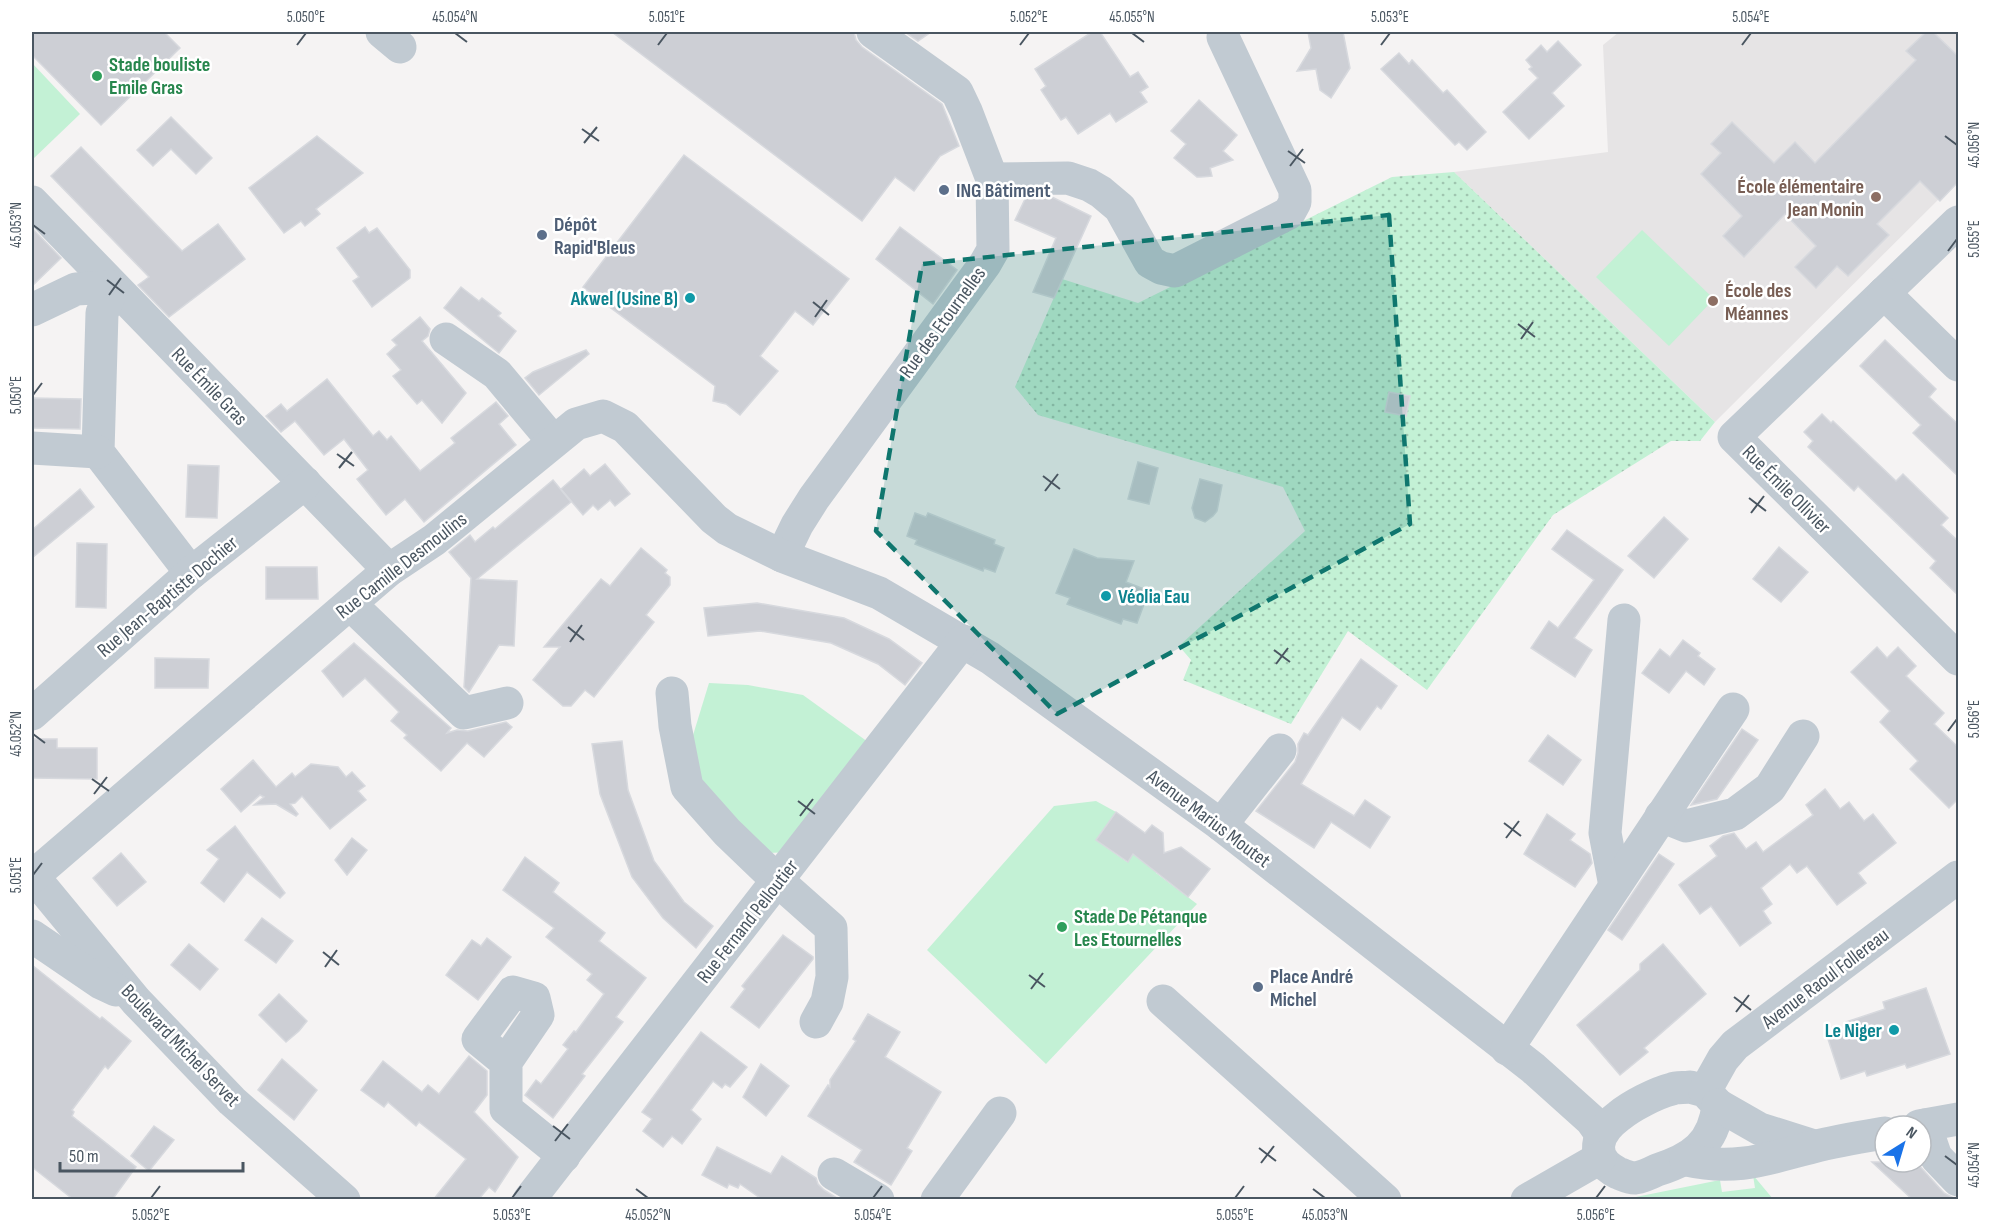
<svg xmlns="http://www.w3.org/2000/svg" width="1990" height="1231" font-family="'Sofia Sans Condensed',sans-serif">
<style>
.education{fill:#e6e4e5}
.grass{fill:url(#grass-dots)}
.park{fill:#c3f1d5}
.building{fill:#cdcfd5;stroke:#d7d9de;stroke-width:1.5}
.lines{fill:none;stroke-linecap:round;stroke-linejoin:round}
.minor{stroke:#c1cad2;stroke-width:33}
.marked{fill:#0f766e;fill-opacity:0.2;stroke:#0f766e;stroke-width:4.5;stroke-dasharray:12 8;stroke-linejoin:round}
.ticks{fill:none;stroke:#4a5661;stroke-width:2}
.leisure-dot{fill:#2e9e5b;stroke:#fff;stroke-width:2}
.service-dot{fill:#5c6f8a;stroke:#fff;stroke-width:2}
.education-dot{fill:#8d6e63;stroke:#fff;stroke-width:2}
.culture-dot{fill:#0f9aa8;stroke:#fff;stroke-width:2}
.labels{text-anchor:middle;stroke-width:5;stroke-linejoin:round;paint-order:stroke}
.leisure-label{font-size:20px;font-weight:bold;fill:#27864d;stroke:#fff;text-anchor:start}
.education-label{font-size:20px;font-weight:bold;fill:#785e54;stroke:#fff;text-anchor:end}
.service-label{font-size:20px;font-weight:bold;fill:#4e5e75;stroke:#fff;text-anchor:start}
.culture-label{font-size:20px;font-weight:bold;fill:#0d838f;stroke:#fff;text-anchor:end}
.street-label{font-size:20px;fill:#4a5661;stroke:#fff}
.neatline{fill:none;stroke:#4a5661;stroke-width:2}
.ticks-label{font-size:15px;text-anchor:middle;fill:#4a5661}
</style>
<defs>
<pattern id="grass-dots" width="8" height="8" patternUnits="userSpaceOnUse" patternTransform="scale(1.5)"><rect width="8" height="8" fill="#c3f1d5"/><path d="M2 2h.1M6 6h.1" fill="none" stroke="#a0c6b0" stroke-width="1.8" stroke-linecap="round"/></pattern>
</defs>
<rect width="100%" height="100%" fill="#f5f3f3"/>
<!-- education -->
<polygon class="education" points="1619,32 1958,32 1958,180 1715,422 1454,172 1608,152 1603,45"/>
<!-- grass -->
<polygon class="grass" points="1454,172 1715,422 1700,441 1671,441 1553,515 1427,690 1348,631 1291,724 1183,680 1191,660 1179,646 1305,531 1283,487 1038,415 1015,387 1062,279 1138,303 1392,177"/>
<!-- park -->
<g class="park">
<polygon points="32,63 80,114 32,160"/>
<polygon points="1642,230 1714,299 1669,346 1596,277"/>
<polygon points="709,683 748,685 803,695 868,742 794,852 767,853 703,795 690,745"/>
<polygon points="1096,801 1116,812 1096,840 1127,862 1141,843 1164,861 1156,873 1197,904 1046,1064 927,950 1054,806"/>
<polygon points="1753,1175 1773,1199 1621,1200 1720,1180 1722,1192 1755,1188"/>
</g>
<!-- building -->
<g class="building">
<polygon points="32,32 164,32 180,48 101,125 32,55"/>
<polygon points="612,32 854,32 856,40 862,47 942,104 959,146 940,156 914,191 895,177 862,221"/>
<polygon points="905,32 931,32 918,41"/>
<polygon points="1092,32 1100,32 1130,77 1138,72 1148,87 1140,92 1147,102 1116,122 1110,113 1078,134 1066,117 1061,120 1041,90 1046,86 1035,69"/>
<polygon points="1308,32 1343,32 1350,68 1331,98 1320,90 1316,69 1297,71 1311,48"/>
<polygon points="1926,32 1933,32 1959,57 1959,181 1940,201 1920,181 1877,224 1889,235 1848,276 1837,266 1816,288 1795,267 1816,246 1785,214 1744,257 1723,236 1742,216 1701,174 1721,153 1711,144 1732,122 1774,163 1795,142 1815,163 1916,60 1906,51"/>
<polygon points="1558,41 1581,65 1552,93 1564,106 1529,139 1503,112 1538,78 1529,69 1532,67 1526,60 1541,45 1547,52"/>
<polygon points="1399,53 1409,64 1412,60 1443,93 1447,90 1486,132 1467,150 1459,142 1455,145 1381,69"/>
<polygon points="1199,100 1237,135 1223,151 1233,160 1210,168 1212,176 1201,177 1197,177 1174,158 1186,144 1171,131"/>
<polygon points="171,117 212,158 196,174 171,149 153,166 137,150"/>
<polygon points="317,136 363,173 316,209 320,214 305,226 301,221 284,233 249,188"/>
<polygon points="81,147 182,251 218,224 245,259 169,317 138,285 149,277 51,176"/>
<polygon points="684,155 849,279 813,325 795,311 760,356 778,371 740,415 726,404 713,401 715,386 583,287"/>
<polygon points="1026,197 1052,197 1091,216 1054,298 1033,292 1056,238 1015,220"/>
<polygon points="365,227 369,233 377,228 410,270 410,278 372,307 353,281 359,277 337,248"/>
<polygon points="900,227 957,270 933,304 876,259"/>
<polygon points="32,228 61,258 32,286"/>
<polygon points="461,287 479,301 482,298 501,313 498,316 516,331 499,353 444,308"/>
<polygon points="420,317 430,329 428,336 422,341 466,393 442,423 422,400 417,404 393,376 401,370 387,354 397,345 392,340"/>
<polygon points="1885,340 1936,389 1929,397 1959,425 1959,477 1913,433 1921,425 1860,366"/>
<polygon points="586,350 589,354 539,395 525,378 533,372"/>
<polygon points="327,379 373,436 379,431 387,440 391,436 420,471 455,443 451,438 496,402 508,416 499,424 516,445 424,522 405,499 386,515 357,479 368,470 344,439 324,455 295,421 281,432 266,416 281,404 287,411"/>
<polygon points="1389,392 1410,396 1406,416 1385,412"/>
<polygon points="32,398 81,399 80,429 32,428"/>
<polygon points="1822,414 1831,423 1833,421 1896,481 1903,474 1948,518 1941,525 1957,540 1959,539 1959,596 1930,568 1936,561 1858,486 1854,491 1808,447 1813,441 1804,432"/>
<polygon points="1138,462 1158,468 1149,504 1128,499"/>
<polygon points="605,464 630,494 615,506 610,500 598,510 593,505 583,515 561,489 584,469 590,476"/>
<polygon points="188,465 219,466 217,518 186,517"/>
<polygon points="1200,479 1222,485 1217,511 1213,516 1205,522 1195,518 1192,508"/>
<polygon points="553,480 571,502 477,579 517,581 514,646 499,645 469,692 464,687 471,578 449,552 470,535 475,542 493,527 495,529"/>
<polygon points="80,489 94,507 32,558 32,530"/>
<polygon points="915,513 926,517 928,513 995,540 994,544 1004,548 995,572 984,568 983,571 915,544 917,540 907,536"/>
<polygon points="1664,517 1688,539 1654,578 1628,556"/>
<polygon points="1567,530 1623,570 1574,638 1592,650 1575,677 1531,648 1549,621 1558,628 1594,580 1552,549"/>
<polygon points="77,543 107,544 106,608 76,607"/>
<polygon points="1779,547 1808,572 1781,602 1753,579"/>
<polygon points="641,548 667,570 665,573 670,577 670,585 646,615 654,622 594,697 585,690 571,706 563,706 533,680 560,647 544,647 601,579 610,586"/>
<polygon points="1074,549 1097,558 1134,561 1126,582 1149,591 1137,623 1123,619 1121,624 1067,604 1070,598 1056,593"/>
<polygon points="266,567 317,567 318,599 266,599"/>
<polygon points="757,603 844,618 889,639 922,663 905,685 878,664 831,643 760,631 708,636 704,608"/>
<polygon points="1683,640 1700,653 1698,656 1715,669 1704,685 1686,671 1669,693 1642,673 1660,649 1670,657"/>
<polygon points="354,643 451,728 447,733 457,730 468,731 506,722 512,727 484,757 467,743 441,771 404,738 407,735 391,721 399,712 365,678 343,697 322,671"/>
<polygon points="1877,647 1887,658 1898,647 1916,666 1906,676 1944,713 1934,724 1959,748 1959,798 1949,808 1910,769 1918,761 1880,722 1890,711 1851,672"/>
<polygon points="155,658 209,659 208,688 155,688"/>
<polygon points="1361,659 1397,686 1381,709 1377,706 1360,730 1342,717 1301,784 1354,816 1365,800 1390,817 1370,848 1331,822 1314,848 1256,811 1295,762 1298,753 1298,744 1304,733 1308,735"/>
<polygon points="1742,729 1758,740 1717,799 1691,805"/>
<polygon points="1548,735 1581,760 1563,785 1529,761"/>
<polygon points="32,739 57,739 57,748 97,748 97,779 32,778"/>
<polygon points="622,741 628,790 654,861 684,902 713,926 696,948 663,918 632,877 600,794 592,744"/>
<polygon points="253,760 276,787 292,773 295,777 311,764 338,767 346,777 352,772 365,786 358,791 366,800 330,829 302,796 295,803 290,804 298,814 296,816 276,804 254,805 264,797 260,795 241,812 221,789"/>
<polygon points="1825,789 1840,809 1849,802 1864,821 1873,814 1896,843 1858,873 1866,883 1837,905 1807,866 1797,873 1790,864 1761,888 1772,904 1763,911 1771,923 1740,946 1711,906 1700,914 1679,885 1717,856 1710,846 1723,836 1734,833 1746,849 1756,842 1763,852 1813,815 1806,805"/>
<polygon points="1116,812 1145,833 1152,825 1163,833 1164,853 1181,847 1210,869 1188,897 1133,854 1128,862 1096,840"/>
<polygon points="1547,814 1575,834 1570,840 1590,854 1592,863 1575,887 1524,854"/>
<polygon points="235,826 285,893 280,898 247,872 224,902 201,883 219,859 207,850"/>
<polygon points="352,838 367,850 347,875 335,860"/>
<polygon points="121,853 146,882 117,906 93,878"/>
<polygon points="1659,854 1674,864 1622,940 1608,930"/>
<polygon points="525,857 559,883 553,892 605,933 599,941 646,978 616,1017 623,1022 582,1074 585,1076 553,1118 525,1095 536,1080 541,1084 568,1049 563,1045 574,1031 576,1032 604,994 587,980 592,974 546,937 554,928 503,890"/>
<polygon points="262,918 293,941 276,963 245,940"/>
<polygon points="783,935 813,957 813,959 759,1028 731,1007 745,989 742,986"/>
<polygon points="487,938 511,957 478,1000 446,975 472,940 481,946"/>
<polygon points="189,944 218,969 200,990 171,965"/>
<polygon points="1663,944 1706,994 1644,1048 1648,1052 1620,1075 1577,1025 1640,970 1640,964"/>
<polygon points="32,965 100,1019 102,1017 131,1041 108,1069 105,1066 72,1110 74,1112 72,1116 136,1167 112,1200 74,1200 32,1167"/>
<polygon points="1926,988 1950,1054 1907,1068 1905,1064 1867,1076 1865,1071 1841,1079 1827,1036 1849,1029 1846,1022 1885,1009 1883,1002"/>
<polygon points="279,994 307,1021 299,1031 286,1042 259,1015"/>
<polygon points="868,1014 900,1032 885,1057 941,1092 907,1148 912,1151 891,1185 854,1162 862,1150 808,1116 828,1085 830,1087 830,1080 856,1041 853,1039"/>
<polygon points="701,1032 747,1067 730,1087 725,1084 722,1088 713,1081 691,1110 701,1119 682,1144 672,1136 663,1147 643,1131 652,1119 642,1112"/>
<polygon points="469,1056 487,1071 487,1095 474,1112 518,1157 495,1192 489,1187 478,1200 433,1200 466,1159 419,1122 416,1126 388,1102 384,1107 361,1090 383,1061 422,1092 428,1085 439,1094"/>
<polygon points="282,1059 317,1090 294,1120 258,1090"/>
<polygon points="761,1064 789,1086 766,1116 743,1097"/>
<polygon points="154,1126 174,1140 149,1171 131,1156"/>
<polygon points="717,1147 771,1174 782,1156 816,1178 818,1184 824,1190 840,1200 763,1200 740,1184 738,1188 729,1184 727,1188 702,1175"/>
<polygon points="1872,1162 1916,1162 1944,1193 1957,1200 1913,1200"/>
</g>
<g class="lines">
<!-- minor -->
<g class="minor">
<polyline points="382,32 400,47"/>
<polyline points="992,179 1068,178 1089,185 1101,192 1120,208 1150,262 1161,268 1175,271 1289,213 1295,202 1295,190 1223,37"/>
<polyline points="32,202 389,570"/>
<polyline points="1958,222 1734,437 1958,659"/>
<polyline points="1884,293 1958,365"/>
<polyline points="32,310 76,289 113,287 102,313 98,452 191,573"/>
<polyline points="446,339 497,374 553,441"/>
<polyline points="32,448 98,452"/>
<polyline points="782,556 797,525 814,498 985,264 993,250 992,179 966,111 957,92 873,32"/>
<polyline points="350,604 464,713 507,703"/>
<polyline points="672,693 675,726 687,787 727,832 778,881 831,928 832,977 827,1002 816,1022"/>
<polyline points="32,714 191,573 305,483"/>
<polyline points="1661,816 1686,826 1735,814 1770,788 1803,736"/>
<polyline points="1221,825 1280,750"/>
<polyline points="32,875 136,1001 232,1101 344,1200"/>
<polyline points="32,877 389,570 434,540 576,424 603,416 625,427 714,519 727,529 782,556 879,593 990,658 1221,825 1533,1068 1591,1120 1601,1134"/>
<polyline points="1615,886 1605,833 1624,620"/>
<polyline points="32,936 101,983 116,990"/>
<polyline points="1163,1001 1385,1200"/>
<polyline points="1507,1049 1733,709"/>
<polyline points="506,1062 478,1039 513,992 534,998 538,1015 506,1062 506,1109 564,1156"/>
<path d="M1690,1087l15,4 13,14c-4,39 -26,54 -61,65 -6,3 -15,7 -22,8 -6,0 -12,-3 -17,-5 -30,-15 -22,-40 1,-57 12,-10 37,-23 53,-27 5,-2 12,-1 18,-2z"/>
<polyline points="1705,1091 1723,1059 1735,1045 1958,877"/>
<polyline points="1718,1105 1760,1129 1814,1146"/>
<polyline points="1925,1125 1936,1157 1958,1180"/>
<polyline points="1919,1126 1958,1119"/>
<path d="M1686,1160c50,11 80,-1 127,-13 23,-6 48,-10 72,-14"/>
<polyline points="834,1174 878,1200"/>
<polyline points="529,1200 963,641"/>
<polyline points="937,1200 1000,1113"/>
<polyline points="1527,1200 1600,1158"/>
</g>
</g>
<!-- marked area -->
<path class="marked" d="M1389,215l21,309 -353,190 -181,-183 46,-267z"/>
<!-- ticks -->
<path class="ticks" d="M455,33l12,9M1132,33l12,9M297,45l9,-12M658,45l9,-12M1020,45l9,-12M1381,45l9,-12M1742,45l9,-12M582,129l17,12M1945,136l12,9M584,143l13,-16M1288,151l17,12M1290,166l13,-17M33,225l12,9M1948,251l9,-12M107,280l17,13M109,295l12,-17M813,302l16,13M815,317l12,-17M1518,324l17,13M1521,339l12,-17M33,395l9,-12M337,454l17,12M339,468l13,-16M1043,476l17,13M1045,491l13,-17M1749,498l17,13M1751,513l13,-17M568,627l16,13M570,642l12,-17M1274,650l16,12M1276,664l12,-16M1948,731l9,-12M33,734l12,9M92,779l17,12M94,794l13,-17M798,801l17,13M800,816l13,-17M1504,823l17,13M1506,838l13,-17M33,875l9,-12M323,952l16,13M325,967l12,-17M1029,975l16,12M1031,989l12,-16M1734,997l17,13M1736,1012l13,-17M553,1126l17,13M555,1141l13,-17M1259,1148l17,13M1945,1156l12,9M1261,1163l13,-17M636,1189l12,9M1313,1189l12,9M151,1198l9,-12M512,1198l9,-12M873,1198l9,-12M1235,1198l9,-12M1596,1198l9,-12"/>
<!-- markers -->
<g class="leisure-dot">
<circle cx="97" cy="76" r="6"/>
<circle cx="1062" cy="927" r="6"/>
</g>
<g class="service-dot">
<circle cx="944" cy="190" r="6"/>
<circle cx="542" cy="235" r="6"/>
<circle cx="1258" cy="987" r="6"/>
</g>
<g class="education-dot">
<circle cx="1876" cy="197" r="6"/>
<circle cx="1713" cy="301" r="6"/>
</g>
<g class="culture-dot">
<circle cx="690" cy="298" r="6"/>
<circle cx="1106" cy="596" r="6"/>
<circle cx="1894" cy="1030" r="6"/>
</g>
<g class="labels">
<!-- leisure labels -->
<g class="leisure-label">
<text x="109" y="71">Stade bouliste<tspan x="109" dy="23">Emile Gras</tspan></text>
<text x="1074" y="923">Stade De Pétanque<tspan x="1074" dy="23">Les Etournelles</tspan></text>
</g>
<!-- education labels -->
<g class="education-label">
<text x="1864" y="193">École élémentaire<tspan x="1864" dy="23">Jean Monin</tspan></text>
<text x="1725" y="297" text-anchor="start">École des<tspan x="1725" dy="23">Méannes</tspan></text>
</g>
<!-- service labels -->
<g class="service-label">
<text x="956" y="197">ING Bâtiment</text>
<text x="554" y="231">Dépôt<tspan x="554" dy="23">Rapid'Bleus</tspan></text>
<text x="1270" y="983">Place André<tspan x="1270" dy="23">Michel</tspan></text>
</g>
<!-- culture labels -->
<g class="culture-label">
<text x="678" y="305">Akwel (Usine B)</text>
<text x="1118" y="603" text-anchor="start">Véolia Eau</text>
<text x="1882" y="1037">Le Niger</text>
</g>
<!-- street labels -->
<g class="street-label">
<text transform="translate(942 322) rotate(-54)" y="7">Rue des Etournelles</text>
<text transform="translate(210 386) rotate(46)" y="7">Rue Émile Gras</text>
<text transform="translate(1787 489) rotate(45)" y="7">Rue Émile Ollivier</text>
<text transform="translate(401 565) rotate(-38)" y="7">Rue Camille Desmoulins</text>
<text transform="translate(167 596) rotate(-40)" y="7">Rue Jean-Baptiste Dochier</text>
<text transform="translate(1209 818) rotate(37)" y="7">Avenue Marius Moutet</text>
<text transform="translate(747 921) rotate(-52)" y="7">Rue Fernand Pelloutier</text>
<text transform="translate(1825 978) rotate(-37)" y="7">Avenue Raoul Follereau</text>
<text transform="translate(181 1045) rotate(46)" y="7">Boulevard Michel Servet</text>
</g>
</g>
<!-- border -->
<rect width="1990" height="1231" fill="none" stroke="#ffffff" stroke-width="66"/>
<!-- north arrow -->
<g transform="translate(1903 1144) rotate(37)"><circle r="28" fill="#ffffff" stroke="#b7bbc0" stroke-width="1.5"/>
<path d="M0-4.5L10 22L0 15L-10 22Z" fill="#1a73e8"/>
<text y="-9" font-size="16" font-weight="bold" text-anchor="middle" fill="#4a5661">N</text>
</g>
<!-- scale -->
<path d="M60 1162v9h183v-9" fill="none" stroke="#4a5661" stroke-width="3"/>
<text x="69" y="1162" font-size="18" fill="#4a5661" stroke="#ffffff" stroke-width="4.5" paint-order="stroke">50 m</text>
<rect x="33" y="33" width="1924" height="1165" class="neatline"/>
<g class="ticks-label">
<text x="306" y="22">5.050°E</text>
<text x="455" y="22">45.054°N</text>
<text x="667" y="22">5.051°E</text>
<text x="1029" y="22">5.052°E</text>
<text x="1132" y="22">45.055°N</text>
<text x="1390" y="22">5.053°E</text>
<text x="1751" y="22">5.054°E</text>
<text transform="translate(1974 145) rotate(-90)" y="5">45.056°N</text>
<text transform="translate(16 225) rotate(-90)" y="5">45.053°N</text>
<text transform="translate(1974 239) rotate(-90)" y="5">5.055°E</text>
<text transform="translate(16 395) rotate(-90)" y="5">5.050°E</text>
<text transform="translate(1974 719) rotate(-90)" y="5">5.056°E</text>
<text transform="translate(16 734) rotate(-90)" y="5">45.052°N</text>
<text transform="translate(16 875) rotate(-90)" y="5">5.051°E</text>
<text transform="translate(1974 1165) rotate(-90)" y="5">45.054°N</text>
<text x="151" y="1220">5.052°E</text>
<text x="512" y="1220">5.053°E</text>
<text x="648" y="1220">45.052°N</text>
<text x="873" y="1220">5.054°E</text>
<text x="1235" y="1220">5.055°E</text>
<text x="1325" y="1220">45.053°N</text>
<text x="1596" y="1220">5.056°E</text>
</g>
</svg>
